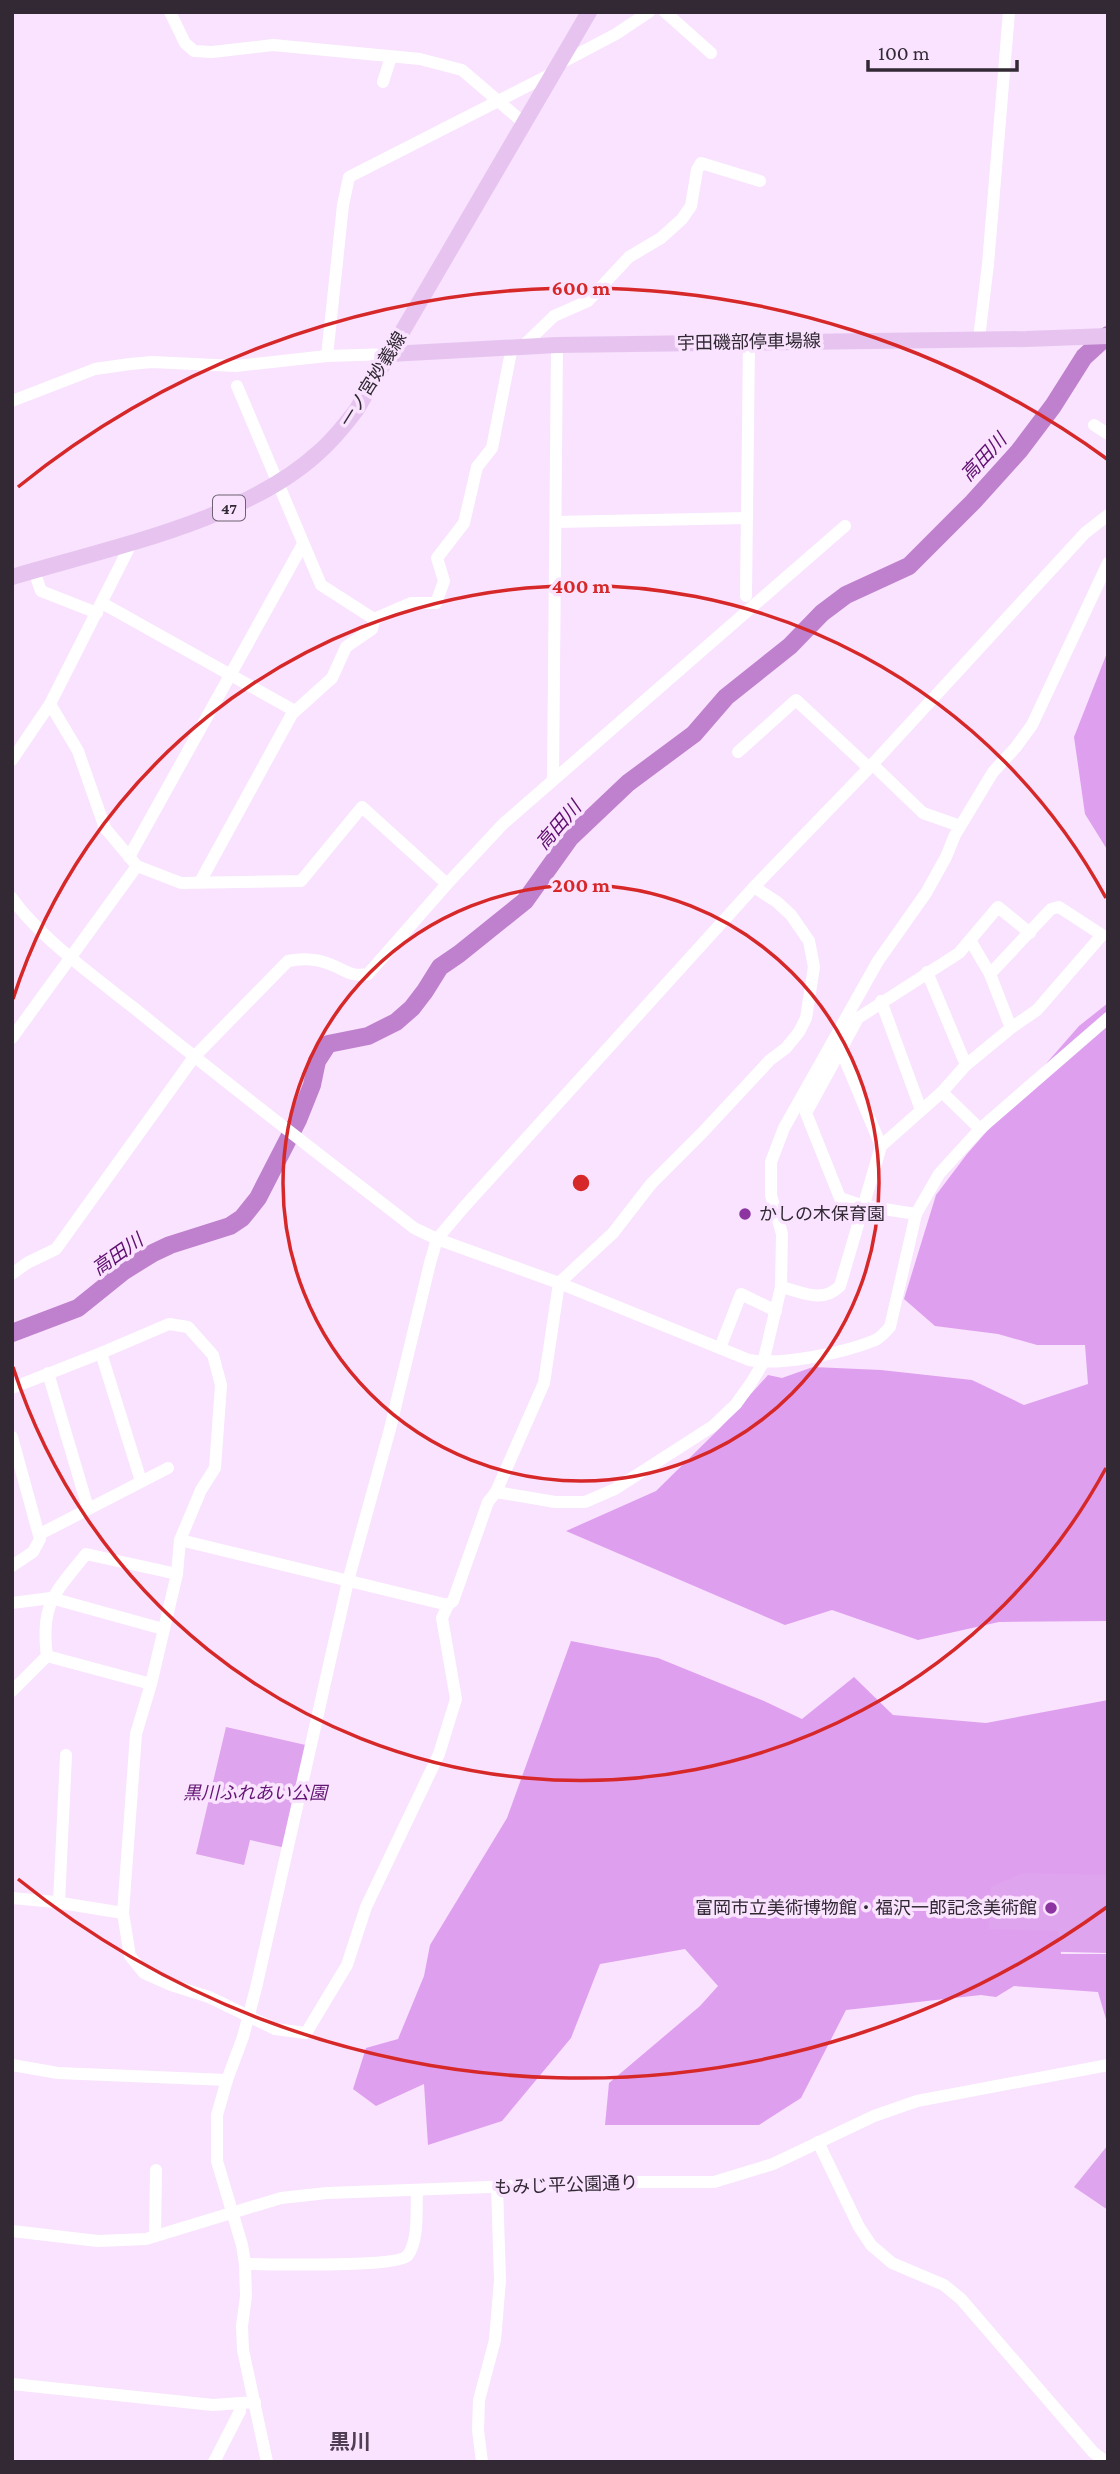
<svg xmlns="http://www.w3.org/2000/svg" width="1120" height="2474" font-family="'Crimson Pro','Noto Sans JP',serif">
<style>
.green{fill:#dfa4ee}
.forest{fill:#df9fef}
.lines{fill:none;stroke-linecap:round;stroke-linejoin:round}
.river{stroke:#bf80ce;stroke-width:18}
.minor{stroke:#fff;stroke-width:12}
.major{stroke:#e6c4ef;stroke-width:16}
.ring{fill:none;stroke:#d62828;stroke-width:3.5}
.poi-dot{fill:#8c34a0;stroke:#f9e3fe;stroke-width:2.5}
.labels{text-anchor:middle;stroke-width:7;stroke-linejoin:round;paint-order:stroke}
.shield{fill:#f9e3fe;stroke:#6e6171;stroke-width:2}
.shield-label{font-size:16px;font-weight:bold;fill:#322934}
.street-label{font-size:18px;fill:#322934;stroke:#f9e3fe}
.poi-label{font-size:18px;fill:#322934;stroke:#f9e3fe;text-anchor:start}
.park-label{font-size:18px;font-style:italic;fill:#631574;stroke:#f9e3fe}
.water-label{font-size:19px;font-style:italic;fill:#5e0e6f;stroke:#f9e3fe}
.quarter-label{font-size:21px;font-weight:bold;fill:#503e54;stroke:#f9e3fe}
.centre{fill:#d62828;stroke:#f9e3fe;stroke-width:3.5}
.ring-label{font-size:21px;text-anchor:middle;font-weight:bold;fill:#d62828;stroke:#f9e3fe;stroke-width:7;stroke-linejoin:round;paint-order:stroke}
</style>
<rect width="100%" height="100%" fill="#f9e3fe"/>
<!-- green -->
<g class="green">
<polygon points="226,1727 310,1746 286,1848 250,1840 244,1865 196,1854"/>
<polygon points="1012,1866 1108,1868 1108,1953 979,1950 981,1888"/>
<polygon points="1108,2145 1108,2210 1074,2187"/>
</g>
<!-- forest -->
<g class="forest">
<polygon points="1108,646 1108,851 1085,814 1074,737 1107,653"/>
<polygon points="1108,1003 1108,1621 999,1622 918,1640 832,1610 785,1625 566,1531 656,1491 720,1428 768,1375 782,1378 813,1367 881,1370 972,1380 1024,1405 1088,1384 1085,1345 1037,1345 998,1334 935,1326 904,1299 936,1195 967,1154 1079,1026"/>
<polygon points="571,1641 658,1658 764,1701 802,1719 854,1677 893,1715 986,1723 1108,1700 1108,1875 1024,1873 995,1885 991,1887 989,1929 1058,1931 1061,1954 1108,1954 1108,2026 1098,1992 1014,1986 996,1997 981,1995 846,2010 801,2098 759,2125 605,2125 609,2083 700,2006 718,1986 685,1949 600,1964 571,2038 502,2121 428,2145 424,2084 376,2106 353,2089 366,2048 398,2039 424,1976 430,1945 507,1818"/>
</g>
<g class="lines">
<!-- river -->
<polyline class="river" points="12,1333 78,1308 124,1271 153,1253 170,1245 230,1226 242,1218 258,1198 298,1120 312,1085 317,1061 328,1044 368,1036 396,1022 412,1008 425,991 440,967 459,954 525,901 570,838 628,783 694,734 726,697 790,646 822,613 846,595 909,566 973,502 1019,451 1053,406 1084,357 1108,335"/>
<!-- minor -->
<g class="minor">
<polyline points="170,12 185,43 194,51 212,52 273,45 420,59 462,70 524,123"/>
<polyline points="665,12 711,53"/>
<polyline points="559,64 616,34 649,12"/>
<polyline points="383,82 391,57"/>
<polyline points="979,338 988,264 1009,12"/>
<polyline points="522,347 554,316 588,301 629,257 661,238 682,219 691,206 697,170 701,163 760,181"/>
<polyline points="327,356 343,205 349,177 553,73"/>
<polyline points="12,401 95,369 130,364 152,362 236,366 327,356 390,354"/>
<polyline points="1094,425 1108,434"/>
<polyline points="556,522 747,518"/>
<polyline points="34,571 41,591 97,613"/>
<polyline points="746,596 749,342"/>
<polyline points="102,603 295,711"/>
<polyline points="374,619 411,603 436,603 444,581 437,558 464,523 477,467 492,448 512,347"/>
<polyline points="50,704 78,751 105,828 137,866 181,883 301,881 362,807 447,884"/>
<polyline points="738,752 796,700 869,768"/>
<polyline points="12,760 50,704 132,542"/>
<polyline points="872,764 923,813 960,826"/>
<polyline points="553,780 557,345"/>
<polyline points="129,857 303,544"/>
<polyline points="200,882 292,714 332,678 346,647 372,629 374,619 321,585 237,386"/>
<path d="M12,898c27,39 84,80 122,110 92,75 186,147 280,220l23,11 122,44 190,77c31,6 94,-7 124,-19 7,-2 12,-9 17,-14l26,-113 23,-40 41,-45 128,-111"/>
<polyline points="970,940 990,974"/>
<polyline points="927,972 966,1065"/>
<polyline points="881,1001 921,1110"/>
<polyline points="12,1038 137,866"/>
<polyline points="840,1048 881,1146"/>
<polyline points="942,1092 980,1129"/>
<polyline points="916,1214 864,1206 840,1198 806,1113 858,1018 959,953 998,907 1030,933"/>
<path d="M12,1274l15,-11 29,-14 138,-192 94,-96c15,-3 30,-2 44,4 15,6 19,12 36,9l79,-90 56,-60 342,-298"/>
<path d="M781,1287c22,5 41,17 59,-1l41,-140 61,-54 24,-27 45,-37 26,-18 65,-75 -43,-28 -8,2 -61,65 21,54"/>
<polyline points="720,1348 741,1294 776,1311"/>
<polyline points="101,1353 141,1481"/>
<polyline points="48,1373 88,1508"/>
<polyline points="12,1388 101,1353 169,1324 188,1327 213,1355 221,1385 215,1468 201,1490 180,1540"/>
<polyline points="12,1437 40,1539 33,1552 12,1566"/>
<polyline points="496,1492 555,1502 585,1502 615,1489 713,1426 736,1404 751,1383 763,1363 781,1287 782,1234 771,1195 771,1162 784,1128 878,961 926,893 946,857 955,835 993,772 1016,747 1032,725 1108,563"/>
<polyline points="40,1534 168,1468"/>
<polyline points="12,1603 51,1598 163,1629"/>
<polyline points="448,1605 180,1540 177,1574 151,1684 136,1734 123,1913 130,1956 144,1973 171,1985 209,1997 275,2029 306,2033 347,1965 366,1907 439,1754 456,1699 442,1618 448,1605 453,1601 488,1502 496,1492 544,1383 559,1283 613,1233 651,1184 702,1133 770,1060 786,1048 799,1032 806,1018 814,967 809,941 791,915 777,902 754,887"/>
<polyline points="47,1656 151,1684"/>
<path d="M12,1691l35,-35c-7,-53 9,-64 39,-102l91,20"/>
<polyline points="12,1898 55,1902 123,1913"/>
<polyline points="59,1902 66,1755"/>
<polyline points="12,2065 58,2073 227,2080"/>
<polyline points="818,2142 859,2227 871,2245 892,2263 944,2285 961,2299 1093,2452 1106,2462"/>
<polyline points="12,2231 98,2241 146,2239 281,2198 327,2193 621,2182 714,2182 773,2164 874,2116 917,2101 1108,2065"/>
<polyline points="155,2236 156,2170"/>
<path d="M245,2264c24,0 153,4 163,-9 11,-15 8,-46 9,-64"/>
<polyline points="12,2384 213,2405 255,2402"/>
<polyline points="214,2462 240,2411 240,2404"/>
<polyline points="267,2462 243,2350 242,2326 246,2296 245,2264 242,2245 217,2161 217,2115 227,2080 243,2037 256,1988 348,1581 390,1429 430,1263 437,1239 464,1207 754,887 869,768 1085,533 1108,515"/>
<polyline points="482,2462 478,2430 479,2400 495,2340 500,2280 497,2187"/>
</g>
<!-- major -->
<g class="major">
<polyline points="390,354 557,345 1026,339 1108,336"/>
<path d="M12,577c96,-29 232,-56 306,-124 15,-13 27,-28 39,-44l232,-397"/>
</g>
</g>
<!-- distance rings -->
<g class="ring">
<circle cx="581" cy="1183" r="298"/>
<path d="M1106 1468A597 597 0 0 1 13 1367M13 999A597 597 0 0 1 1106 898"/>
<path d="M1107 1907A895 895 0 0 1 18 1879M18 487A895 895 0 0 1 1107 459"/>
</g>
<!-- markers -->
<g class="poi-dot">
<circle cx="745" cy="1214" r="7"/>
<circle cx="1051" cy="1908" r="7"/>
</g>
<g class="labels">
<!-- shield labels -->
<rect class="shield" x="213" y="495.5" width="32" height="25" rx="5"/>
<g class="shield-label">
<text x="229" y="514">47</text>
</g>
<!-- street labels -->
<g class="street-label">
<text transform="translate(749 342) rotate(-1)" y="6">宇田磯部停車場線</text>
<text transform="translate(373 379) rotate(-58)" y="6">一ノ宮妙義線</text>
<text transform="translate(566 2185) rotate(-2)" y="6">もみじ平公園通り</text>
</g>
<!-- poi labels -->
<g class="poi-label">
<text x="759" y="1220">かしの木保育園</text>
<text x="1037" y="1914" text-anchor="end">富岡市立美術博物館・福沢一郎記念美術館</text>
</g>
<!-- park labels -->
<g class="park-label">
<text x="255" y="1799">黒川ふれあい公園</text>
</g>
<!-- water labels -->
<g class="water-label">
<text transform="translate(983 457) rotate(-47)" y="7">高田川</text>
<text transform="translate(558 825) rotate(-49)" y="7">高田川</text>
<text transform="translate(117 1254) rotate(-35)" y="7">高田川</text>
</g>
<!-- quarter labels -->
<g class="quarter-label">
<text x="350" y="2449">黒川</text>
</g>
</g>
<circle cx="581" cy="1183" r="10" class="centre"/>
<g class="ring-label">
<text x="581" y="295">600 m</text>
<text x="581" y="593">400 m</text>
<text x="581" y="892">200 m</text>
</g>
<!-- border -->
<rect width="1120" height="2474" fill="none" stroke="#322934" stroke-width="28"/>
<!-- scale -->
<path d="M868 60v10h149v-10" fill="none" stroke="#322934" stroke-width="3.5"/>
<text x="878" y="60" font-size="21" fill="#322934" stroke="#f9e3fe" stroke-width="5" paint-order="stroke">100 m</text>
</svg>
